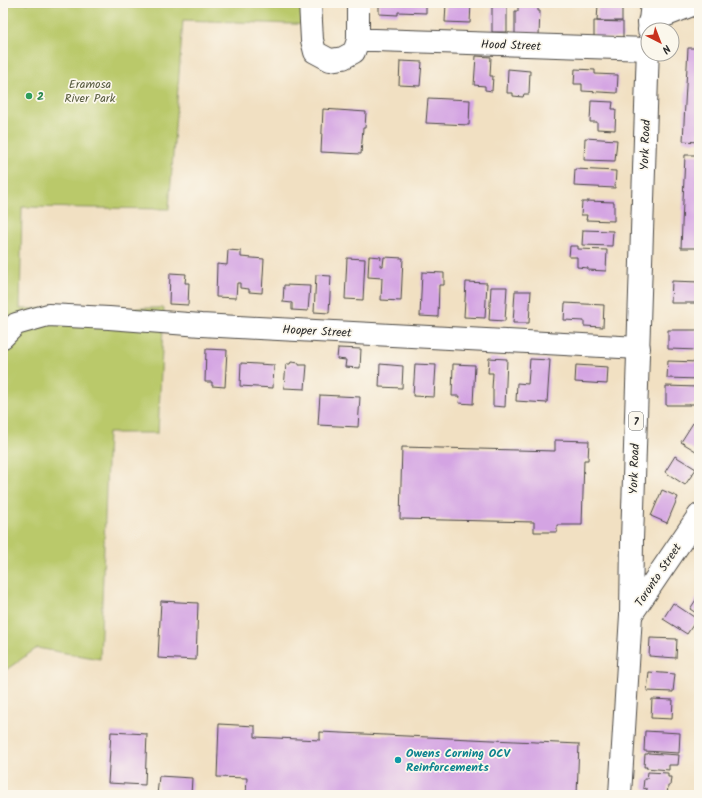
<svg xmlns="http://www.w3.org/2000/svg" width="702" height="798" font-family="Kalam,sans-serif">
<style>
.green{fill:#bac96b;stroke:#727a4b}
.building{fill:#d4a4e3}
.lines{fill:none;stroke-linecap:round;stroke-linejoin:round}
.minor-casing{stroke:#494642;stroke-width:24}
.major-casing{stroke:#494642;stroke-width:24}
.minor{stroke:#fff;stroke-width:22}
.major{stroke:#fff;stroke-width:22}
.leisure-dot{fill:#2e9e5b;stroke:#fbf7ec;stroke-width:1.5}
.culture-dot{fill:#0f9aa8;stroke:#fbf7ec;stroke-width:1.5}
.labels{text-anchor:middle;stroke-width:3.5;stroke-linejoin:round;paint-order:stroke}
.shield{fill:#fbf7ec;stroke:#696865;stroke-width:1}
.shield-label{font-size:11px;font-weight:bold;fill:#2b2b2b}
.street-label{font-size:12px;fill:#2b2b2b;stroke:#fbf7ec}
.park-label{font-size:12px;fill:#565a3e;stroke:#fbf7ec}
.leisure-label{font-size:12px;font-weight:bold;fill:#27864d;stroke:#fbf7ec;text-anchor:start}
.culture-label{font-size:12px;font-weight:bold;fill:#0d838f;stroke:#fbf7ec;text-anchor:start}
</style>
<rect width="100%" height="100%" fill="#fbf7ec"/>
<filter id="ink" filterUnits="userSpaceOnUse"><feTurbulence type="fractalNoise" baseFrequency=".025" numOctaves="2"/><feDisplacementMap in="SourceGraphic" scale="8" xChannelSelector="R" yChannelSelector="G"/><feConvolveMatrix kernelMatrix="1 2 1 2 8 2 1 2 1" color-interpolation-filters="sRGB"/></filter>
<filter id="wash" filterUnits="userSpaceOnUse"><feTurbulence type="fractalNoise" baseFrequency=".012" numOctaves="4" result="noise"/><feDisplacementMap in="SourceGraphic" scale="16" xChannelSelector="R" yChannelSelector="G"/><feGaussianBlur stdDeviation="0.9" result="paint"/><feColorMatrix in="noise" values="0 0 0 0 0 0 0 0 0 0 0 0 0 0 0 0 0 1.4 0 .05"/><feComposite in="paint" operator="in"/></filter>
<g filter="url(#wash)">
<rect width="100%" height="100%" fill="#f1e0c2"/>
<!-- green -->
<polygon class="green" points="3,3 321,3 318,25 183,20 169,209 22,207 20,309 164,308 158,433 108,433 100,659 37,648 3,672"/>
<g id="blocks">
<!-- building -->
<g class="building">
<polygon points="379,3 426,3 426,13 398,12 398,15 379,14"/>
<polygon points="446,3 471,3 470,23 445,22"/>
<rect x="492" y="3" width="15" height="29"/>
<polygon points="518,3 532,3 532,6 538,6 538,11 540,11 539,35 515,35 515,11 518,11"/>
<polygon points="598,4 622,4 622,21 597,21"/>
<polygon points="594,21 623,22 623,38 594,38"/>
<polygon points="688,48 699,48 699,142 683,141"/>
<polygon points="476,56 491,57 490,76 493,76 492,91 485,90 485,86 474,85"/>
<polygon points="400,61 422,62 420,86 399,85"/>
<polygon points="508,69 530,71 529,94 524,94 523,97 513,96 513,93 507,93"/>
<polygon points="575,69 595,70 595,74 618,75 617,93 582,91 582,84 574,84"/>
<polygon points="428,98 470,100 469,125 426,123"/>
<polygon points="591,101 613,102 612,109 616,109 615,130 597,129 597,122 590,122"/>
<polygon points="323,109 366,112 365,128 363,128 361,154 321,152"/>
<polygon points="585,138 617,140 615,161 584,160"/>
<polygon points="685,155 699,155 699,248 681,248"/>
<polygon points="575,169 616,171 615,188 574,186"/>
<polygon points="587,201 614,202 614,221 586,220 587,215 581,215 582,202 587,202"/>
<polygon points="583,230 613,231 612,246 582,245"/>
<polygon points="570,246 578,246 578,249 607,250 606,271 588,270 588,268 577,267 577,257 569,257"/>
<polygon points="228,250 241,251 241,257 264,259 262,293 249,292 249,289 240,288 240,283 237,283 236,298 216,297 217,264 227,265"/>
<polygon points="369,256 381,257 380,266 383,266 384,257 403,258 401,301 381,300 382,278 368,277"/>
<polygon points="347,258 365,259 363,300 345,299"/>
<polygon points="422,272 444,273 444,285 439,285 438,317 420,316"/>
<polygon points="170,273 186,274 185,283 189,283 188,305 169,304"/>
<polygon points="316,275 331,276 329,313 314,312"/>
<polygon points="672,281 699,282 699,303 671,303"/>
<polygon points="466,282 487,283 485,318 464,317"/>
<polygon points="284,285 310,286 308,311 292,310 292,303 283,302"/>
<polygon points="491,287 507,287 505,321 489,320"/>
<polygon points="515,291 531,291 529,323 513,323"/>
<polygon points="565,303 604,305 603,327 584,326 584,321 564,320"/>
<polygon points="668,330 699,330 699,350 668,349"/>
<polygon points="338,348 361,349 360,368 345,367 346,360 337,359"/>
<polygon points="206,349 227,350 225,387 212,386 212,382 205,382"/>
<polygon points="489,358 507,359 505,407 493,406 493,389 492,389 493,373 488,373"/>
<polygon points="530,359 550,360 547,403 516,401 517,383 528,384"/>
<polygon points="668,361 699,362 699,379 667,378"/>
<polygon points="291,362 299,363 299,365 307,365 305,389 284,388 286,364 290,364"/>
<polygon points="241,363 274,365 273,388 240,386"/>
<polygon points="380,364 403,366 402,388 379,387"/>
<polygon points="415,364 436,365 434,397 413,396"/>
<polygon points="453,364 475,365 473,404 459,403 460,396 452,396"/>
<polygon points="576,365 608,367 607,384 575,382"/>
<polygon points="666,386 698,387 698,404 690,404 690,405 666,405"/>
<polygon points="320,395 360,397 358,427 318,425"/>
<polygon points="693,423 699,426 699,453 681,442"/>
<polygon points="555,440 589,441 588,460 584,460 582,525 557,525 557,532 534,532 534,522 400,519 402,447 555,451"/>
<polygon points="675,456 696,469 685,485 665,472"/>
<polygon points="662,490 678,497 667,523 651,516"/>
<polygon points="699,595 699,615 690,609"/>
<polygon points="161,601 198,603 196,660 158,658"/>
<polygon points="673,603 697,619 687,634 663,619"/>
<polygon points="650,638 677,639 676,658 649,656"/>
<polygon points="649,672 675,674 673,692 647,691"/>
<polygon points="652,699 673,700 672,719 651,718"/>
<polygon points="219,724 255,726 255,737 320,740 320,732 579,744 577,795 246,795 247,778 217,777"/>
<polygon points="645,731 680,733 679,753 644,751"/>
<polygon points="111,732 147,734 145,785 108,783"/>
<polygon points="648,753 679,755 678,765 669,765 669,770 646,768 647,767 644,767 645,754 648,754"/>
<polygon points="648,772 668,773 668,777 671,777 670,786 668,786 667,795 646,795 647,789 643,788 644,779 647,779"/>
<polygon points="159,776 192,778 191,795 157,795"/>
</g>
</g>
</g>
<g filter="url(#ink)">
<use href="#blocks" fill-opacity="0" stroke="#494642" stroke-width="1"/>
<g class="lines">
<defs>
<g id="minor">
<polyline points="310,3 312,40 315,52 330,60 343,58 354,52 358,40"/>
<polyline points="358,3 358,40 375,40 648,49"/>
<polyline points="649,22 697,3"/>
<polyline points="3,337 16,324 48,315 109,318 201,325 639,348"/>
<polyline points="631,615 699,515"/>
</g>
<g id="major">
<polyline points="649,30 652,3"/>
<polyline points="620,795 631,615 632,540 648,46"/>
</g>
</defs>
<!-- minor casing -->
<use href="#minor" class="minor-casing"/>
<!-- major casing -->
<use href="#major" class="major-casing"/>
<!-- minor -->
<use href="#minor" class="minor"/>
<!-- major -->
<use href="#major" class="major"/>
</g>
</g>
<!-- markers -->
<circle class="leisure-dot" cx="29" cy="96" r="4"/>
<circle class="culture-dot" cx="398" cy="760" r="4"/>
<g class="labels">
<!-- shield labels -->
<rect class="shield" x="629" y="412" width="14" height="18" rx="3"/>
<g class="shield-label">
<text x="636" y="425">7</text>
</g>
<!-- street labels -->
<g class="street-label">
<text transform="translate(511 45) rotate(2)" y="4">Hood Street</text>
<text transform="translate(645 145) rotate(-88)" y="4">York Road</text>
<text transform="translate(317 331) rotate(3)" y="4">Hooper Street</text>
<text transform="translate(634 469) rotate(-88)" y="4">York Road</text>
<text transform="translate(658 575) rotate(-56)" y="4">Toronto Street</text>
</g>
<!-- park labels -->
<g class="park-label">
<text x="90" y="88">Eramosa<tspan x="90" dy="14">River Park</tspan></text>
</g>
<!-- leisure labels -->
<g class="leisure-label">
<text x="37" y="100">2</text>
</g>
<!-- culture labels -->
<g class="culture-label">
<text x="406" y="757">Owens Corning OCV<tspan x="406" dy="14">Reinforcements</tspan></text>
</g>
</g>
<!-- margin -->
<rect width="702" height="798" fill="none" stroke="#fbf7ec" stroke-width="16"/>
<!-- north arrow -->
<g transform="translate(660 42) rotate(138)"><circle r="19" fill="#fbf7ec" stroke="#a8a59f"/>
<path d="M0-3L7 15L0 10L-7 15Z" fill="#c8321e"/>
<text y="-6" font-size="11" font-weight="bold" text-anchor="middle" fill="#2b2b2b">N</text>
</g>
</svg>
